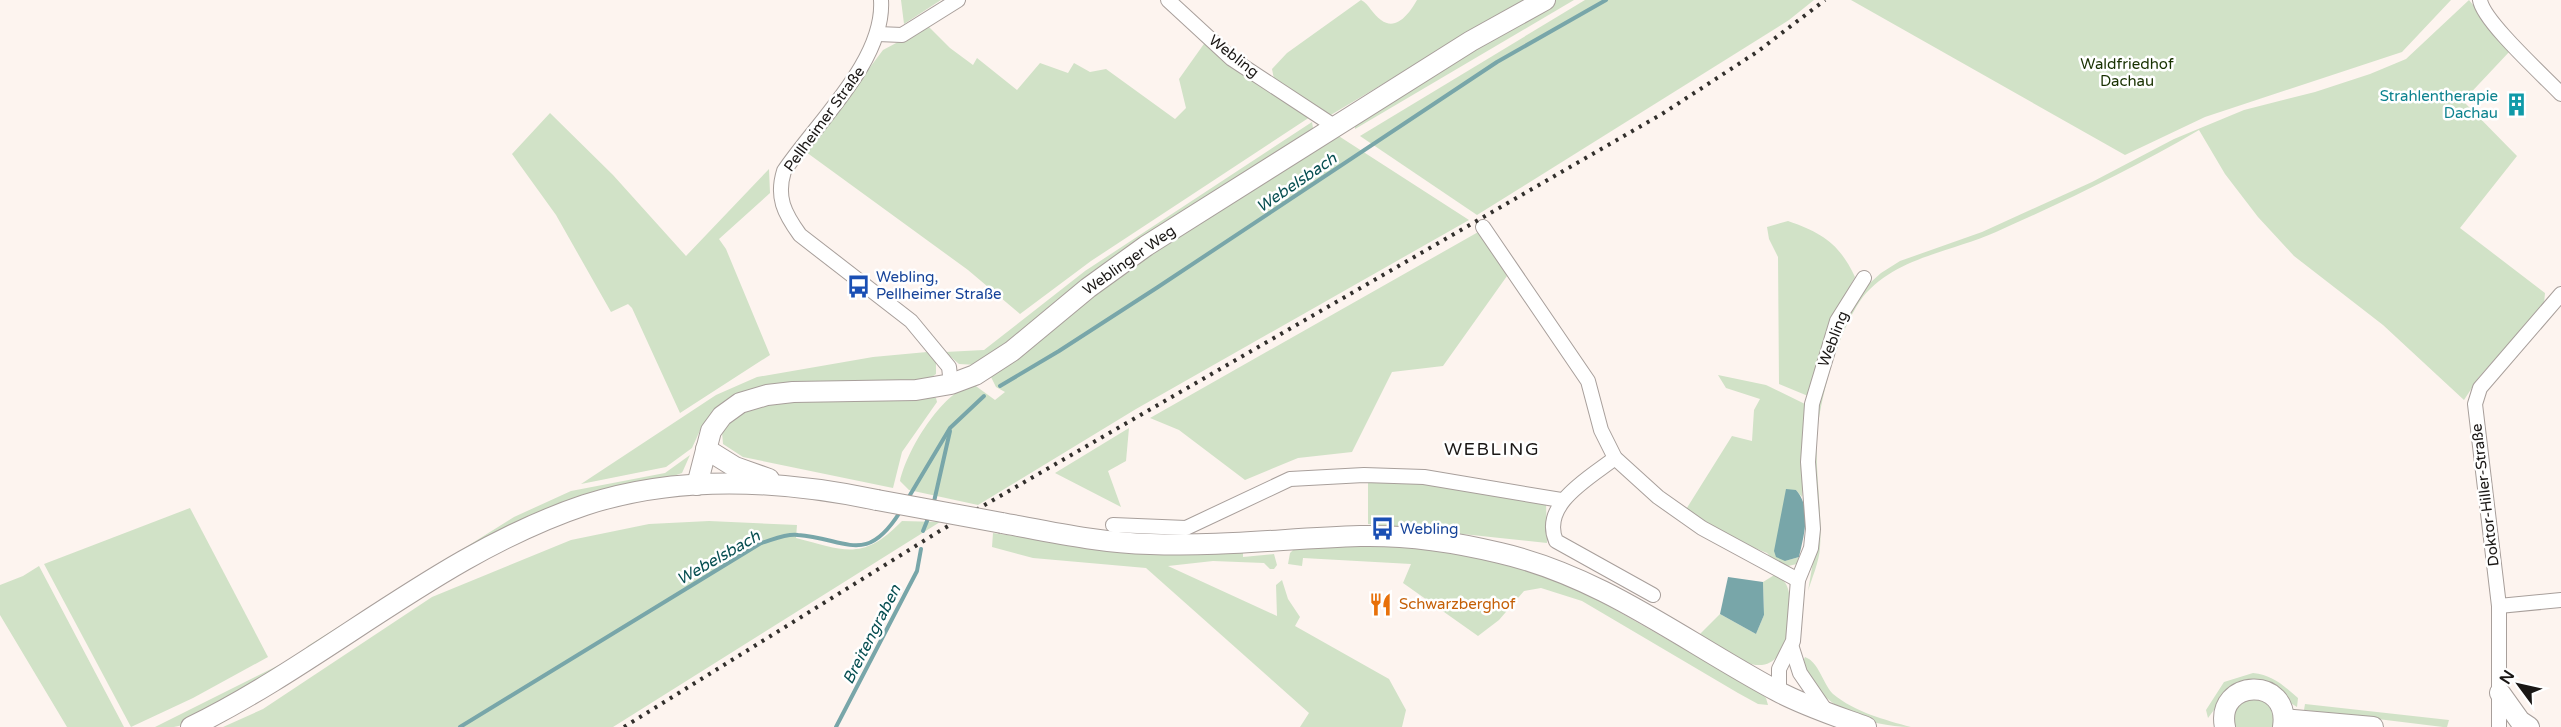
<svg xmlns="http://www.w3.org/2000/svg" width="2561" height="727" font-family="'Varela Round',sans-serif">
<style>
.green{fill:#d1e2c7}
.water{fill:#78a6a9}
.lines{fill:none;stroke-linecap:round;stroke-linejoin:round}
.stream{stroke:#78a6a9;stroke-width:4}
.street-casing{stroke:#a89f9b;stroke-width:16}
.secondary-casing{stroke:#a89f9b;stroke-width:22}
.street{stroke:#fff;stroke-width:14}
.secondary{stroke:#fff;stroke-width:20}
.rail{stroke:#322f2c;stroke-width:4;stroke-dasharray:3 6;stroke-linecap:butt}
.secondary-bridge-casing{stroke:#a89f9b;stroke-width:22;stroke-linecap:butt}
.secondary-bridge{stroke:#fff;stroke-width:20}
.labels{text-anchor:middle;stroke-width:5;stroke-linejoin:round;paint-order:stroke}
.street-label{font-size:15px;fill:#1a1715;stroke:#fff}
.park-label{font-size:15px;fill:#183101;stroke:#fff}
.culture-label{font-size:15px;fill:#0d838f;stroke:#fff;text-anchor:end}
.transit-label{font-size:15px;fill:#164399;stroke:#fff;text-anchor:start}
.food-label{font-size:15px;fill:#c56008;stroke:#fff;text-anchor:start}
.water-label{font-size:16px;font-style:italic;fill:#074f52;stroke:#fff}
.quarter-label{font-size:18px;letter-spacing:1.5px;fill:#1a1715;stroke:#fff}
</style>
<rect width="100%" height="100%" fill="#fdf4ef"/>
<!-- green -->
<g class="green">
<polygon points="901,0 941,0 904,24"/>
<path d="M1361,0c8,4 12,15 20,20 16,12 29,-8 36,-20h107l-195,116 -55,-37 -2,-10 15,-16z"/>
<polygon points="1556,0 1574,0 1355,129 1355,125 1503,29"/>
<polygon points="1585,0 1814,0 1789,20 1477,215 1360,136"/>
<polygon points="1851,0 2451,0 2402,52 2205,117 2125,155"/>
<path d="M2469,0l41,51 -47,50 54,55 -57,72 85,65 -1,11 -65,73 -15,23 -81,-75 -89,-69 -36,-39 -33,-43 -26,-44c-65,38 -133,71 -203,102 -44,20 -106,26 -136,69 -20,30 -33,75 -40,111 -9,45 3,90 0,136 -1,14 -8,30 -12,43l6,-35 -2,-82 6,-79 25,-72 18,-32 20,-18 19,-12 82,-29 110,-50 82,-43 70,-29 71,-18 55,-18 36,-15z"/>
<polygon points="928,26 950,48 973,65 977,58 1017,90 1040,63 1068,73 1074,63 1090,72 1106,69 1175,119 1186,108 1179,79 1206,41 1313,115 1091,261 1020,314 968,270 806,152 883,50"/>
<polygon points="550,113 613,175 686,256 769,169 770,193 719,239 726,249 770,355 680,413 632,308 628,304 611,312 556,215 512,154"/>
<polygon points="1312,122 1313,128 1308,134 977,365 959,364 945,352 984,350 1085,271"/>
<path d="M1334,133l135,87 -333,189 -158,96 -69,-15 -9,-9c7,-31 41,-88 73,-97l22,16 10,-8 -9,-5 -6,-12 98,-79z"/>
<path d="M1788,221c34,12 51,22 67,56l-25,45 -22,74 -29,-12 -1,-127 -9,-18 -2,-12z"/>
<polygon points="1480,231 1507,276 1443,366 1392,372 1352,452 1298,458 1245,480 1179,430 1150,418"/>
<polygon points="927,352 936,363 936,374 929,379 720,407 702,426 692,448 666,467 581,484 716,395 757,377 873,357"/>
<polygon points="1718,375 1766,385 1807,405 1802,497 1796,490 1785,561 1799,557 1797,564 1788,566 1775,562 1767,553 1732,539 1685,511 1732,436 1752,441 1754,410 1760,399 1726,388"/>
<polygon points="927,395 936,398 937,402 902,452 893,488 743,457 723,444 722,432 732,418 760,403"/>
<polygon points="1129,428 1126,461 1108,471 1121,507 1055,473"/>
<path d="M690,455l-8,18c-42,15 -87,16 -129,34 -81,34 -155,88 -229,134l-18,6 208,-130 57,-26 94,-18z"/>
<polygon points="1368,480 1467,487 1546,501 1547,543 1368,524"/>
<polygon points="190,508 268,657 193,698 131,727 44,564"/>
<path d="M709,521l88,4 -1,13c50,13 67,23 106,-17l38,1 -327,205h-390l40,-18 169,-112 139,-57 78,-16z"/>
<polygon points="993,533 1049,541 1243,553 1243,557 1274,554 1277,565 1274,569 1270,569 1264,563 1213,561 1168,566 1277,616 1276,585 1282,580 1288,599 1300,617 1295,626 1389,679 1406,710 1402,727 1300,727 1309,713 1146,568 1033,558 992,547"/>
<polygon points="1297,546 1439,546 1561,579 1760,692 1766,698 1768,705 1758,704 1738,693 1582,601 1541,588 1524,591 1499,620 1478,636 1403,583 1411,564 1303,558 1302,566 1288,564 1290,553"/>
<polygon points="39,566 124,727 67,727 0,615 0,585 23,576"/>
<path d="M1776,574c2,3 8,6 10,10 10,19 4,79 -24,81 -20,2 -46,-21 -62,-31l20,-20 36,20 8,-19 -1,-33z"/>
<path d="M1805,657c14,5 18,27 28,37 22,18 52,26 78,33 -43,0 -95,-20 -108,-66z"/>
<path d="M283,663c-20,17 -84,60 -109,64 -6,0 -13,0 -19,0z"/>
<path d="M2253,673c20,2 31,13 45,25l-1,9 -11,-7 -5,-6 -59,5 -14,19 -2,-8 18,-28z"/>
<path d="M2260,698c12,9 14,14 13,29h-42v-13l8,-12z"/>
<polygon points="2305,704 2449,720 2447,727 2443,727 2304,710"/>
</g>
<!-- water -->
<g class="water">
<path d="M1786,489l10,1c16,18 8,45 3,67l-14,4 -9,-4 -2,-6z"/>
<polygon points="1728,577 1763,582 1764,615 1756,634 1720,614"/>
</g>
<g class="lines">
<!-- stream -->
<g class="stream">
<polyline points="1000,386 1059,351 1158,287 1497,62 1606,0"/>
<polyline points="907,500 950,428 984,396"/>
<polyline points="933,506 950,431"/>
<polyline points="923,531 929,516"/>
<path d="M460,727l301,-184c11,-3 26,-10 37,-8 49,4 68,31 102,-23"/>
<polyline points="836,727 917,571 921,549"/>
</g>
<defs>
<g id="street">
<path d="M881,0c4,60 -64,122 -97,171 -8,26 0,42 16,64l111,86 38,46 2,17"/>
<polyline points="1168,0 1232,59 1334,126"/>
<path d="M2480,0c3,21 64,76 81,94"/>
<polyline points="878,34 902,35 958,0"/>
<polyline points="1483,227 1588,381 1601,430 1615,458 1658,497 1702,528 1798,580"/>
<path d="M1615,458c-24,19 -75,46 -59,83l97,54"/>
<polyline points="1113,525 1186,528 1290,479 1364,475 1424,477 1561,500"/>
<polyline points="2499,606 2561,600"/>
<polyline points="1792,648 1800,673 1826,711"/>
<polyline points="1779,692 1779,669 1793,641 1798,580 1811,548 1813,529 1808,462 1812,404 1837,321 1864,278"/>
<polyline points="2499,727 2499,606 2475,404 2480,388 2561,294"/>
</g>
<g id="secondary">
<polyline points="706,449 735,467 769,479"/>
<polyline points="697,485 711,431 722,416 740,403 767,395 793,392 916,390 951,384 975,375 1012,351 1088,288 1146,246 1471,41 1545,0"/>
<path d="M1002,523c49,9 98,20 148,21 70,3 140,-6 210,-8 48,-1 95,6 140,17 104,24 185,89 277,138 28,15 59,25 89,36"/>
<polyline points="2500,693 2520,721 2529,727"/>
<polyline points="2284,719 2373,727"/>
<path d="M191,727c135,-66 250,-174 394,-222 94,-31 197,-25 292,-5"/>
<path d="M2225,727c-10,-48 66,-52 58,0"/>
</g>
</defs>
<!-- street casing -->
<use href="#street" class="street-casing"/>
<!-- secondary casing -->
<use href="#secondary" class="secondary-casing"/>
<!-- street -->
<use href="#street" class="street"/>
<!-- secondary -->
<use href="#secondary" class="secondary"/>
<!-- rail -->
<polyline class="rail" points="624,727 943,529 1662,114 1757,52 1825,0"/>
<defs>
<polyline id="secondary-bridge" points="877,500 1002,523"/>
</defs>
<!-- secondary-bridge casing -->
<use href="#secondary-bridge" class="secondary-bridge-casing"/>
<!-- secondary-bridge -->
<use href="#secondary-bridge" class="secondary-bridge"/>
</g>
<!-- icons -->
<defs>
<symbol id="building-bare" viewBox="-9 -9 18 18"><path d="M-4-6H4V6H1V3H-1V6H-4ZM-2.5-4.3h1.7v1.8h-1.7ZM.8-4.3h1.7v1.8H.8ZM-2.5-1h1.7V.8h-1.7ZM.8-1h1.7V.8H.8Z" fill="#0f9aa8" stroke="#fff" stroke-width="2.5" paint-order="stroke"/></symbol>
<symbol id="bus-bare" viewBox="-9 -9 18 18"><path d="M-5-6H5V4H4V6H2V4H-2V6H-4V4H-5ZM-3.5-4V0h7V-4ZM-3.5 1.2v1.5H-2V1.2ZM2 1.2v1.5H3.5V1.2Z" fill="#1a4fb4" stroke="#fff" stroke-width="2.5" paint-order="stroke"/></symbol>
<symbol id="restaurant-bare" viewBox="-9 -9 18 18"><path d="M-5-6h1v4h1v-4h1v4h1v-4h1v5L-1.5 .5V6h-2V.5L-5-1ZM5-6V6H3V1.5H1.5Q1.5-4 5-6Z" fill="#e8710a" stroke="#fff" stroke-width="2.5" paint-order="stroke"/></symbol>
</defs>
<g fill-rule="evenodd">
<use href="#building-bare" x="2500" y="88" width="33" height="33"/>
<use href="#bus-bare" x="842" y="270" width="33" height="33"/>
<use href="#bus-bare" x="1366" y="512" width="33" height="33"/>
<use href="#restaurant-bare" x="1364" y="588" width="33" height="33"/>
</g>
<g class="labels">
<!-- street labels -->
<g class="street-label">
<text transform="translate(1234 56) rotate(38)" y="5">Webling</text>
<text transform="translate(824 119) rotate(-54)" y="5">Pellheimer Straße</text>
<text transform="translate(1129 260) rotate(-35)" y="5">Weblinger Weg</text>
<text transform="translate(1833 339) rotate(-69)" y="5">Webling</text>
<text transform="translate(2485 495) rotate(-97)" y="5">Doktor-Hiller-Straße</text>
</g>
<!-- park labels -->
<g class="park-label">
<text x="2127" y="69">Waldfriedhof<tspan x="2127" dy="17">Dachau</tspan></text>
</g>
<!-- culture labels -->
<g class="culture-label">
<text x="2498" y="101">Strahlentherapie<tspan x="2498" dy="17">Dachau</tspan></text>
</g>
<!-- transit labels -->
<g class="transit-label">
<text x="876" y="282">Webling,<tspan x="876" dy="17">Pellheimer Straße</tspan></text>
<text x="1400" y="534">Webling</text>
</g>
<!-- food labels -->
<g class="food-label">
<text x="1399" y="609">Schwarzberghof</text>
</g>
<!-- water labels -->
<g class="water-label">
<text transform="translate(1296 182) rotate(-34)" y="6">Webelsbach</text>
<text transform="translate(718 557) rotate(-30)" y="6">Webelsbach</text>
<text transform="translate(871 634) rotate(-63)" y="6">Breitengraben</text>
</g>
<!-- quarter labels -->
<g class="quarter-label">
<text x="1492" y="455">WEBLING</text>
</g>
</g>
<!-- north arrow -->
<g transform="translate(2519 685) rotate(303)" stroke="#ffffff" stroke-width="4.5" paint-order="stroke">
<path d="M0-4.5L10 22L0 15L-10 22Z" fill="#1a1715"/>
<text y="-9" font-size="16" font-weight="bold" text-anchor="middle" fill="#1a1715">N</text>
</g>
</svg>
